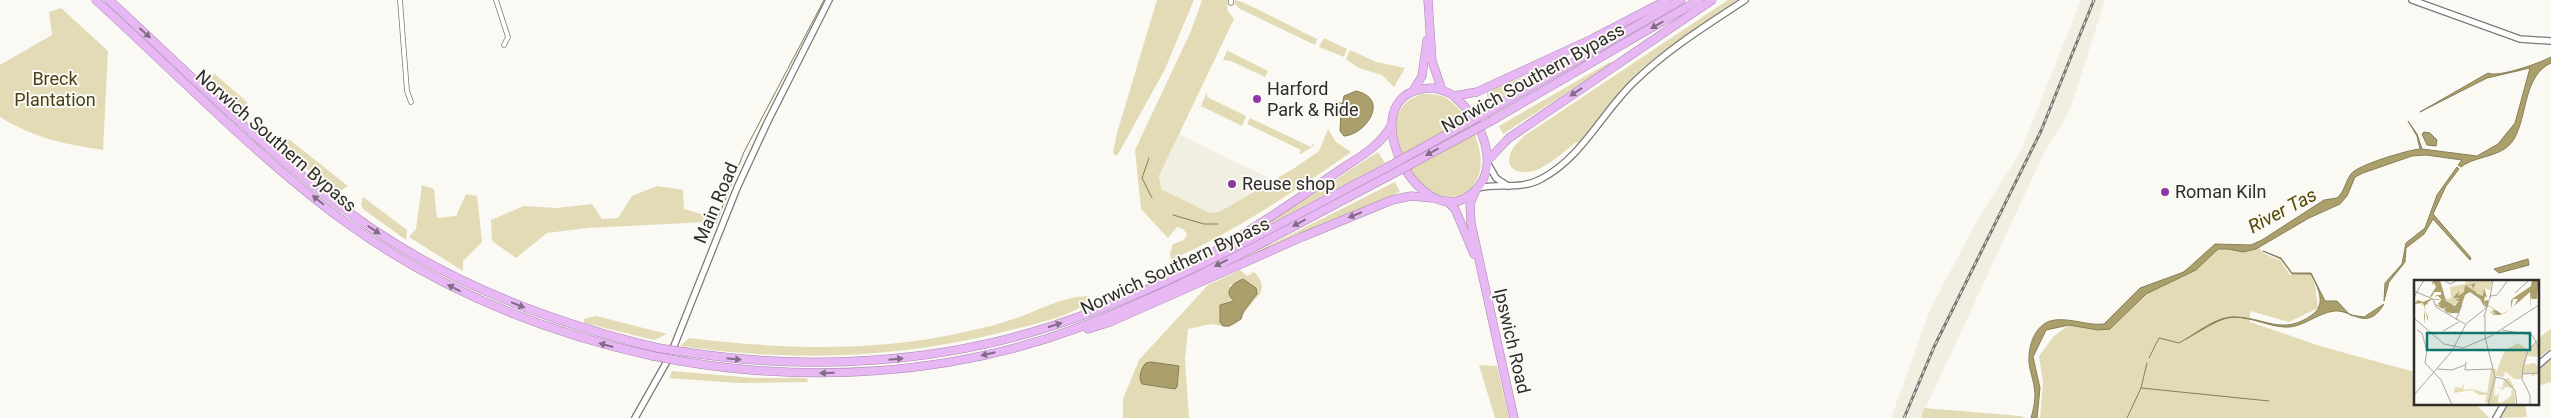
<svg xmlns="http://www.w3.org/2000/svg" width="2551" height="418" font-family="Roboto,sans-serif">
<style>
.built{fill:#f1efe2}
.green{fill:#e3dbb5;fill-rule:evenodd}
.water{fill:#aba06b;stroke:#867e58}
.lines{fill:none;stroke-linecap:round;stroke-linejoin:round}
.stream{stroke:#867e58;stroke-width:1}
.street-casing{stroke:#7b7a76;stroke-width:5.5}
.secondary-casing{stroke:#7b7a76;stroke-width:8}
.highway-casing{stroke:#a687ae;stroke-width:9}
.street{stroke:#fff;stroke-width:4}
.secondary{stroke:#fff;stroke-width:5.5}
.highway{stroke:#e7b8f4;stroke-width:8}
.rail-casing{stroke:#787774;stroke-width:3}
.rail{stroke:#faf9f4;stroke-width:1;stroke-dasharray:4;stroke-linecap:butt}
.highway-bridge-casing{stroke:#a687ae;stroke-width:9;stroke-linecap:butt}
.highway-bridge{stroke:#e7b8f4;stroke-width:8}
.oneway{fill:#816c85}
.poi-dot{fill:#8e38a5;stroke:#faf9f4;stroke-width:2}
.labels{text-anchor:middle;stroke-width:4;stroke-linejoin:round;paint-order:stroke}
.street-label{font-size:18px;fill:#2e2d2b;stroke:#faf9f4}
.park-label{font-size:18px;fill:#4a4116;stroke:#faf9f4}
.poi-label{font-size:18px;fill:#2e2d2b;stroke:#faf9f4;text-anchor:start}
.water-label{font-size:19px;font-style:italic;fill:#554802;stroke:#faf9f4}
.inset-road{fill:none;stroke:#a8a7a4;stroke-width:1}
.view{fill:#0f766e;fill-opacity:0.15;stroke:#0f766e;stroke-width:2.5}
.inset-edge{fill:none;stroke:#2e2d2b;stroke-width:2.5}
</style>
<rect width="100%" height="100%" fill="#faf9f4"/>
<!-- built -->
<g class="built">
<polygon points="2081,0 2105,0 2070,110 2044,153 1921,418 1891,418 1930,310 1979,217 2020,153"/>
<polygon points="1179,134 1243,166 1273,179 1219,212 1210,213 1161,189 1159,185 1159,177"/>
</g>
<!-- green -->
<g class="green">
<polygon points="1157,0 1194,0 1165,69 1117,156 1113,153 1117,133"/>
<path d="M1202,0h26l-1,10 7,9 -75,157 2,13 49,24 9,-1 74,-43 26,-18 9,-22 8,13 15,10c-57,40 -116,79 -180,108l-1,-7 3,-9 11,-4 3,-6 -4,-5 -6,-2 -9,11 -27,-29 -6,-59 56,-119z"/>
<path d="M1235,0c7,0 70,34 82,39l-2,6 -75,-36 -6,-6z"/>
<path d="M1728,0h9c-28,20 -58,39 -85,60 -29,22 -50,53 -71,82l-6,1c-12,10 -25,21 -39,27 -12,5 -31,2 -26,-15 2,-8 9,-13 14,-19z"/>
<path d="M61,8l47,43 -5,99c-39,-6 -69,-12 -103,-33v-52l52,-30 -3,-23z"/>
<polygon points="1324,38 1347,49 1344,57 1319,47"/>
<polygon points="1229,47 1228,51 1268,71 1265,77 1231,61 1223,60"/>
<polygon points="1350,50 1376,62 1405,68 1394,87 1382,75 1359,68 1346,59"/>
<polygon points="1562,60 1563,63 1487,106 1487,92"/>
<polygon points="1610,62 1611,64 1503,134 1499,126"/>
<polygon points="215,74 247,102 247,108 238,111 208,80 209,76"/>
<polygon points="1207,92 1207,97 1246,116 1242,126 1201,106"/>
<path d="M1423,94c9,0 18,0 26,6 22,15 45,64 23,87 -45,45 -115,-77 -49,-93z"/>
<polygon points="1250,118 1311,147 1313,144 1315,145 1301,154 1299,154 1301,150 1247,124"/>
<polygon points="286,137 348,186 340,191 333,189 282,149 282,142"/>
<polygon points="1378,152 1385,163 1249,235"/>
<polygon points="1395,182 1400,192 1230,265"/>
<polygon points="422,185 434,189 437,218 456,216 466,194 477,196 482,242 463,261 463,271 409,237 416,229"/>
<polygon points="657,186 683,190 684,209 701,214 706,222 588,228 547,233 516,258 492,241 491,220 524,206 557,208 592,204 602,219 618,218 632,196"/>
<polygon points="363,197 407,230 406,240 363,209 361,204"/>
<path d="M2259,248l6,6 16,7 9,14 21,-1 4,11 3,23 -29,14 -39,-11v11l73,25 92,25v32h61l13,14h-449l3,-36 -4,-26 15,-20 15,-11 29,5 12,-1 36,-35 72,-45c16,-3 23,6 41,-1z"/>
<path d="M1240,270l7,6 7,-4c18,18 1,25 -8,39 -6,9 -7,12 -17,16l-18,-3 -23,5 -3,30 4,59h-66v-19l16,-39 69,-75zM1231,284l25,13 -13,15 -2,7 -21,3v-17l14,-4 -3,-3 -2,-10zM1179,367l-4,22 -35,-11 2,-9z"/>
<path d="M1087,296l2,6c-23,16 -54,22 -82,29 -110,28 -215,31 -327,15l9,-8c91,11 185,15 275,-6 20,-4 40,-9 58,-16 24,-9 39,-18 65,-20z"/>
<polygon points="596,316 667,334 654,340 584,323 584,319"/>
<polygon points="2551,329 2551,348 2537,359 2537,339"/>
<polygon points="2551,358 2551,382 2537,386 2537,371"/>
<polygon points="1479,365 1497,366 1509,418 1495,418"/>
<polygon points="672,371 755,378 807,378 808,382 738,383 669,378"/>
<polygon points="2507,404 2525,404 2527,417 2499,418"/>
<polygon points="1924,408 2021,416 2025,418 1921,418"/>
</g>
<!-- water -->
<g class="water">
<path d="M2551,57v6c-28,13 -23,52 -37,76 -11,19 -38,16 -53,28l-3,-2 4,-5 -36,-5 -14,1 -49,17 -8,4 -8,19 -7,8 -31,14 -53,31 -13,3 -15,-3h-10l-22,21 -50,24 -36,35 -12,1 -29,-5 -23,5 -13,27 7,31 -3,30h-6c2,-7 4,-15 4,-23 0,-13 -7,-27 -6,-37 0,-16 8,-36 26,-38 17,-2 33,6 49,4l36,-36 44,-16 31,-28 36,1 11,-5 62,-40 13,-2c8,-7 8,-16 14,-24 6,-9 57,-24 69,-25l-3,-13 -9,-15 9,13 5,15 55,7 21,-12 17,-21 15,-55 -43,10 -67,34 68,-39c10,5 52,-10 63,-16z"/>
<path d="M1356,91c35,8 9,44 -12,45l-4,-5 1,-21 3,-14z"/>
<polygon points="2424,132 2430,133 2437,140 2436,146 2427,145 2422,134"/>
<polygon points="2457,167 2459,169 2446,186 2433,214 2471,258 2470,260 2433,219 2424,234 2406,248 2405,262 2389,282 2384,301 2385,283 2402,264 2406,243 2425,228 2437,195"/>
<path d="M2263,251l18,7 11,15h19l14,28h12l13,14 14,2 20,-13c-17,29 -32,5 -50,7 -17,2 -33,18 -50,16 -18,-1 -39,-13 -57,-9 -14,4 -28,14 -41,21 13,-8 30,-21 45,-22 33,-1 50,20 81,-2 15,-11 6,-27 -1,-41h-19l-11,-15z"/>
<polygon points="2528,259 2529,265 2499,273 2494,269"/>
<path d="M1243,279l13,9 1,6 -14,18 -2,7 -12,7h-6l-3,-4v-17l14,-4c-11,-10 -2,-17 9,-22z"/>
<path d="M1151,362l28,4 -2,21 -2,2 -33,-5c-4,-6 -1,-16 4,-21z"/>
</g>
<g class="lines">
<!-- stream -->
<g class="stream">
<polyline points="1336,101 1342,104"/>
<polyline points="1335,105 1341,107"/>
<polyline points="1149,158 1142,178 1152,198"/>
<polyline points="1173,215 1204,224 1218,224"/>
<polyline points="716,223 744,152 824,0"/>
<polyline points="2149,358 2159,338 2179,343 2186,339"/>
<polyline points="2141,388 2269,401"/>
<polyline points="2127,418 2141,388 2147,363"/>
</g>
<defs>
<g id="street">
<polyline points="400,0 407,91 411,102"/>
<polyline points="496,0 508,37 504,45"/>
<polyline points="1231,0 1231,3"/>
</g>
<g id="secondary">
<polyline points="2412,0 2520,39 2551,41"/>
<polyline points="1488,164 1496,178 1508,186"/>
<path d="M1478,188c22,-5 43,2 63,-9 42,-22 61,-67 94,-98 33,-32 72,-56 110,-81"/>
<polyline points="2537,366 2551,354"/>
<polyline points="635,418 670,356 737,188 767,123 829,0"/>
<polyline points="2496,418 2504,404"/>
</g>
<g id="highway">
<path d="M96,0c80,73 161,157 248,221 92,67 199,111 309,135"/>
<path d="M109,0c85,78 167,162 262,228 87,59 185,96 287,120"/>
<polyline points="1428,0 1432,61 1442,90"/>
<path d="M1434,88c7,2 16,4 21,9 27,23 49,73 15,98 -53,40 -125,-108 -36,-107z"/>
<polyline points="1413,91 1422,76 1427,40"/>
<polyline points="1454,96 1477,92 1592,39 1667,0"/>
<polyline points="1487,112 1681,0"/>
<polyline points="1491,121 1699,0"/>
<polyline points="1488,160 1509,138 1712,0"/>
<polyline points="1475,192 1470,204 1471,223 1514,418"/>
<polyline points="1447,201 1455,209 1474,254"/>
<path d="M1212,253c42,-25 82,-51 122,-79 20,-14 45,-26 57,-48"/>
<polyline points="1088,329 1110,322 1302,237 1392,200 1411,196 1432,198"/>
<path d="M685,352c124,19 251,12 370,-27 116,-38 223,-101 331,-157"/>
<path d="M680,361c130,22 268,14 392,-31 110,-40 213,-100 317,-154"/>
</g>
</defs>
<!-- street casing -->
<use href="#street" class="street-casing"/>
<!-- secondary casing -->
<use href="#secondary" class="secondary-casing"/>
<!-- highway casing -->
<use href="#highway" class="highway-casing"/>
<!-- street -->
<use href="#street" class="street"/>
<!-- secondary -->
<use href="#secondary" class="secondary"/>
<!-- highway -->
<use href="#highway" class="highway"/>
<defs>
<polyline id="rail" points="1904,418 1934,347 2041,131 2094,0"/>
</defs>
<!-- rail casing -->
<use href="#rail" class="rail-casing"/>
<!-- rail -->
<use href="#rail" class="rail"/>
<defs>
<g id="highway-bridge">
<polyline points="1386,168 1487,112"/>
<polyline points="1389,176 1491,121"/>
<polyline points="658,348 685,352"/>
<polyline points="653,356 680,361"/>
</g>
</defs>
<!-- highway-bridge casing -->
<use href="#highway-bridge" class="highway-bridge-casing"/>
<!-- highway-bridge -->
<use href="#highway-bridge" class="highway-bridge"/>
</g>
<!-- one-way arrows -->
<defs><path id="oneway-solid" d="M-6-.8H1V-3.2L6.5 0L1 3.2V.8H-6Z" transform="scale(1.25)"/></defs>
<g class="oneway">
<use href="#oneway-solid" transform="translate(1657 25) rotate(150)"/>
<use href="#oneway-solid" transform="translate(145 33) rotate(42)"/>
<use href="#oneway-solid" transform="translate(1576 92) rotate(146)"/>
<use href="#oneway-solid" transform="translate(1432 152) rotate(151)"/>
<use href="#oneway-solid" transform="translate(318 200) rotate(-141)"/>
<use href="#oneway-solid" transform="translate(1355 215) rotate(158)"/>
<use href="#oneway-solid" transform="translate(1299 223) rotate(152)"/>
<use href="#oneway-solid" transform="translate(374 230) rotate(33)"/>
<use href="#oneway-solid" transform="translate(1221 263) rotate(153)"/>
<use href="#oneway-solid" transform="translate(454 288) rotate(-153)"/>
<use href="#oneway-solid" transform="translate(518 305) rotate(22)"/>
<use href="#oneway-solid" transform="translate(1055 325) rotate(-18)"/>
<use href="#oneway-solid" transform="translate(606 345) rotate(-165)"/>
<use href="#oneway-solid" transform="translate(988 354) rotate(167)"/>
<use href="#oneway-solid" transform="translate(734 359) rotate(6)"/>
<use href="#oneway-solid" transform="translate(896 359) rotate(-5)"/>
<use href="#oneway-solid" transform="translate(827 373) rotate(178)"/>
</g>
<!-- markers -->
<g class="poi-dot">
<circle cx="1257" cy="99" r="5"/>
<circle cx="1232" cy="184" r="5"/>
<circle cx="2165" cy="192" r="5"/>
</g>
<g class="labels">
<!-- street labels -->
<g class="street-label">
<text transform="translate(1533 78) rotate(-29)" y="6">Norwich Southern Bypass</text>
<text transform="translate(276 141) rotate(41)" y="6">Norwich Southern Bypass</text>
<text transform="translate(716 203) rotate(-67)" y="6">Main Road</text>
<text transform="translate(1175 266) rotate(-25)" y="6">Norwich Southern Bypass</text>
<text transform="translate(1512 341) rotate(77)" y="6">Ipswich Road</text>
</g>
<!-- park labels -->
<g class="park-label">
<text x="55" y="85">Breck<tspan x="55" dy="21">Plantation</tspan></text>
</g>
<!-- poi labels -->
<g class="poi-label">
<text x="1267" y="95">Harford<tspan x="1267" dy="21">Park &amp; Ride</tspan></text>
<text x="1242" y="190">Reuse shop</text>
<text x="2175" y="198">Roman Kiln</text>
</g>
<!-- water labels -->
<g class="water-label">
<text transform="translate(2282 210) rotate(-28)" y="7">River Tas</text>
</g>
</g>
<!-- overview -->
<g transform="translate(2414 280)">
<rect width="125" height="125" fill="#faf9f4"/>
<path d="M53,0h26l-3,10 -6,-2 3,9 -16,-6 -11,6 -2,8 -9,-1 -4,-5 6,-1 -1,-11 15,-3zM123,62l2,15 -12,-1 -2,9 9,-2 5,3v7l-8,4 1,-3h-10v5h-8l-9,-8 -1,6 -8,-1 -2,19 3,1 2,-5 -1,11 3,1 10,-7 1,-8 -7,-1 -2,3 -4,-2 -1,-3 4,4 2,-10 5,-1 4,7 3,20h-27l-4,-4 2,-6h-8l-7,-5 -18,3 1,-6 7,1 3,-7 -2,9 9,-1 15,4 4,-24h5l-1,6 10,-25 13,-7 10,7z" fill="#e3dbb5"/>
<path d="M19,0h7l6,21 9,5 4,-5 -4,-1 5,-2h-7l6,-7 -1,5 6,-4 1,-7 11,7 -1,-8 -2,5 -1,-4 -6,1 9,-3 1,10 7,3 1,-8 3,10 -2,-2 -1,5 4,-1v5l14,9 9,-5v-8l1,-2 19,-13 1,-6h7l-2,19h-5l4,7 -5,-9v12l-1,-17 -16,14 4,-7h-5l-2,10 -8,5 -4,1h-5l-5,-4 8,4 -6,-5 5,1 -7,-5 -3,2 -2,-6 1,6 -5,-9 -10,-7 -5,3 -6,18h-8v-5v5l-2,2 1,-3 -2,1 -4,-3 2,-3 -3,2 -9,-5 7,2 -3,-2 4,-5 -6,1 -3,-1h8l-4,-4 -10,8 1,1 -3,6 3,7v4l-3,-11 3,-6 -3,1 -1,5 1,6 -1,8v2v-15h-3h3v-7l-2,2 1,-3 -9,1 4,-4 5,2 14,-6 1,-1h3v-3h-7l-1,3 -1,1 -3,2 7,-11 -2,-4 -2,2z" fill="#aba06b"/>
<path class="inset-road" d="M30,0l6,4 8,-4M0,11l19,8 3,8 29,17M101,13l14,-13M77,16l6,-1 11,-15M0,17l10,-17M76,17l3,-17M71,36v21M70,37l7,-23M0,38l30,26 19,4 28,-12 48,-31M42,40l6,-15M3,50l5,3 5,18 -2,12 16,17 11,25M88,50l30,5 6,11 1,10M29,51l16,-9M71,57l10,40 -7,28M52,82l-1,8 28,-1M23,89l15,1 13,-5M108,94l17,-1M81,97l9,2 11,11 2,15M0,115l38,-44 14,-27 20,-16M116,125v-10l-8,-16 1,-12 5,-17 11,-11"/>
<path class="view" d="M13,53h103v17h-103z"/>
<rect width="125" height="125" class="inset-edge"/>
</g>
</svg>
